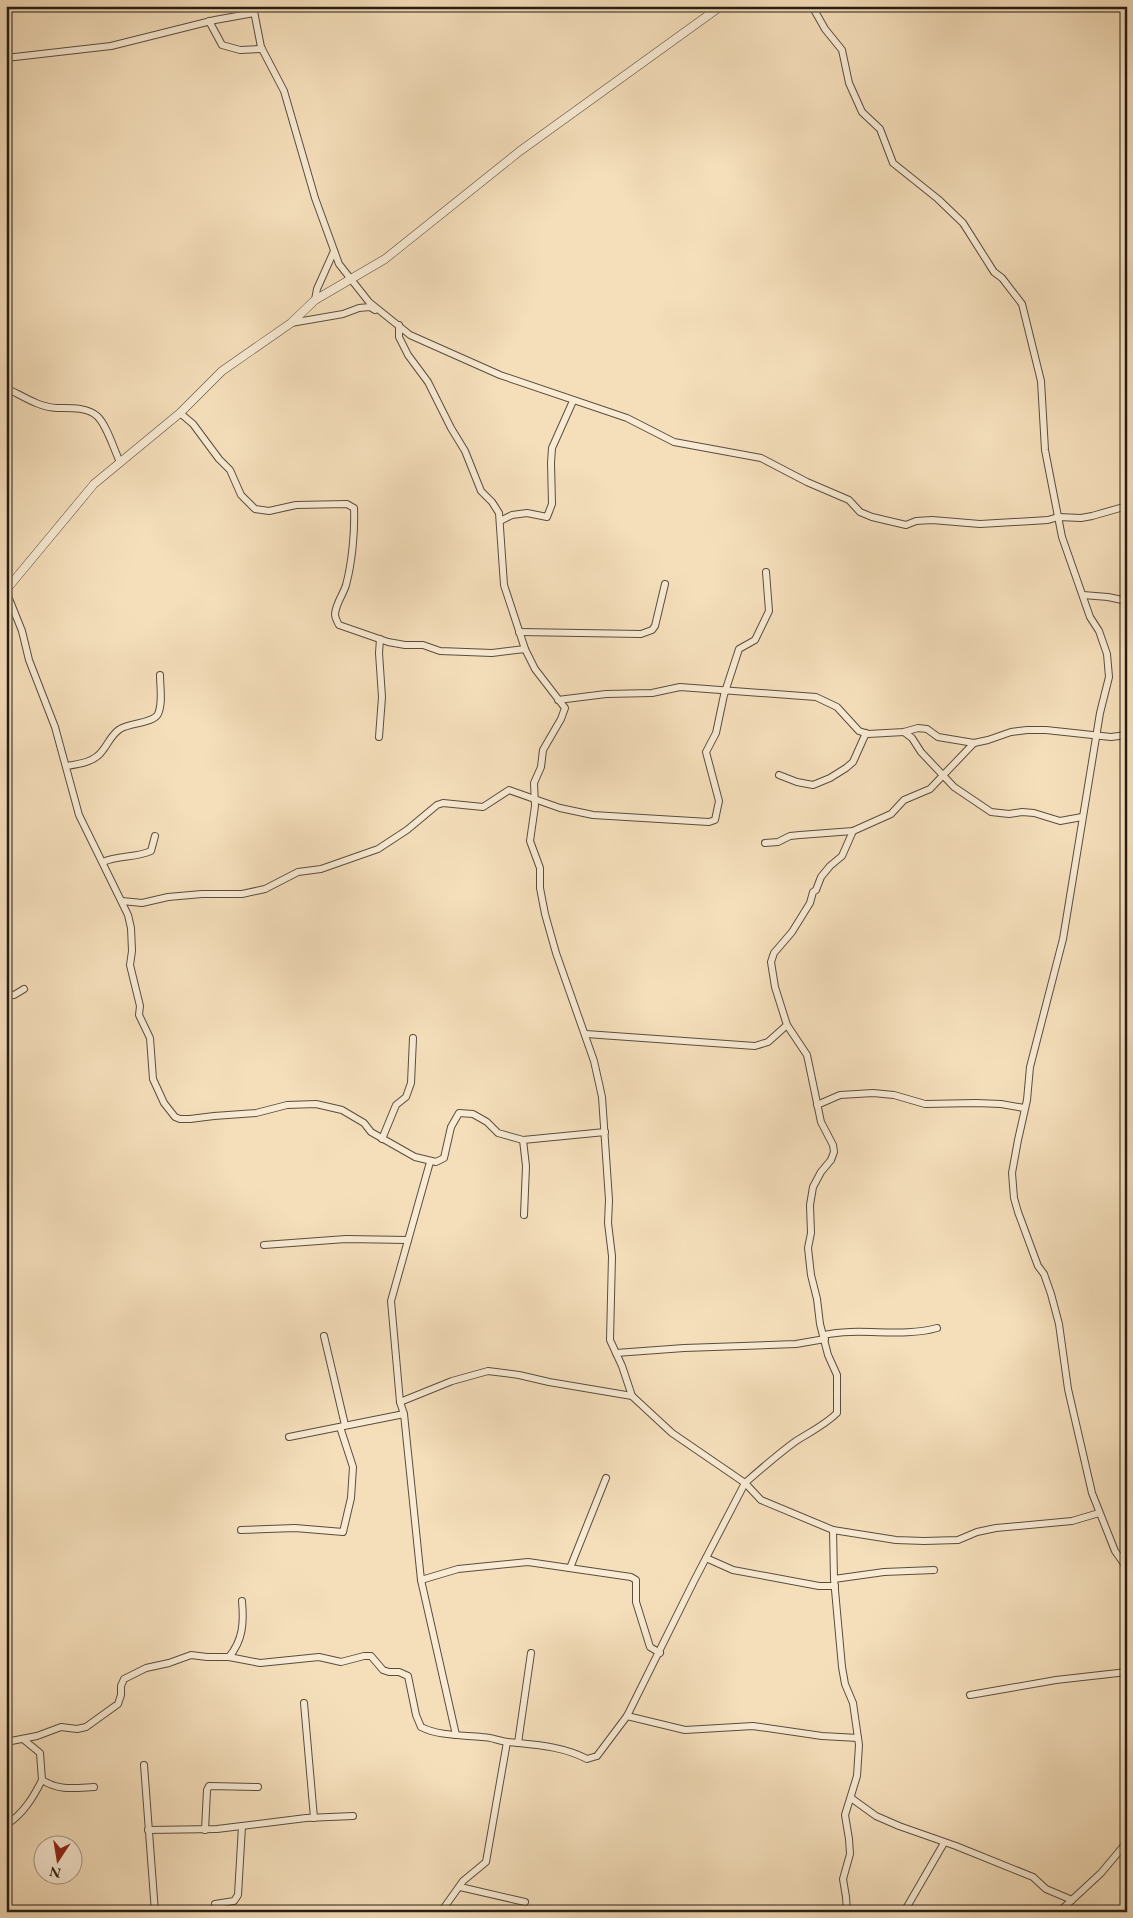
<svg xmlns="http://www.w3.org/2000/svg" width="1133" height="1918" font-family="'EB Garamond',serif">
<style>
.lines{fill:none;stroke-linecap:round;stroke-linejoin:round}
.minor-casing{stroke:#5a4d3e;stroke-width:8}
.tertiary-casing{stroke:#5a4d3e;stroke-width:9}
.minor{stroke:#f8ead3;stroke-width:6}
.tertiary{stroke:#f8ead3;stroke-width:8}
</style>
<rect width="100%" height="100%" fill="#f5dfbb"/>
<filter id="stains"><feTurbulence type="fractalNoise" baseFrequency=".004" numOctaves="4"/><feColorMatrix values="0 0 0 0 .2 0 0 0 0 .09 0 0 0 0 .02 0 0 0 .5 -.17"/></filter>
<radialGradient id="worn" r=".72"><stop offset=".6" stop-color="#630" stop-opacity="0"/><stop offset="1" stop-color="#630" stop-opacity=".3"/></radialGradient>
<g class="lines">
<defs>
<g id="minor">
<polyline points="253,6 261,47 284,91 315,198 339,264 369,302 410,335 500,375 627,418 674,442 761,458 807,482 849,500 860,512 872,517 906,525 916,521 932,520 980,524 1048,520 1058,517 1081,518 1092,516 1127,506"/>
<polyline points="812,6 825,29 842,50 849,83 862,112 880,129 893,163 938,199 963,223 994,272 1002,278 1022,304 1041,381 1045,450 1062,537 1090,617 1099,631 1107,654 1109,677 1100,713 1063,939 1030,1067 1027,1100 1018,1140 1012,1173 1014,1198 1018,1212 1038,1266 1044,1274 1051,1294 1059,1324 1068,1389 1092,1493 1115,1551 1127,1568"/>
<polyline points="209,21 222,45 240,50 262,49"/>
<polyline points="6,58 111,46 215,20 254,13"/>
<polyline points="315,300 317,289 334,251"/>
<polyline points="291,323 343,314 359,308 370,307 375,310"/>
<polyline points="399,325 399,337 408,355 428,382 451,428 465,451 481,491 492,502 499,513 504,585 525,649 535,669 565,708 561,719 543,750 541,767 534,783 535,806 530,841 540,868 540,888 545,914 556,953 594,1061 602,1097 609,1200 608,1223 612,1256 610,1340 622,1366 632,1396 672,1433 745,1483 694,1581 627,1716"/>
<path d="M6,388c17,8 32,19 51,20 13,0 30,-1 40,8 10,9 17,34 23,46"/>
<path d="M180,413l13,11 26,35 11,11 11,25 14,14 14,2 27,-6 51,-1 7,4c1,23 -2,55 -8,77 -3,10 -10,18 -11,29 0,4 2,7 4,11l49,17 17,3h18l17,6 52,2 33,-4"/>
<polyline points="500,521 512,515 527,513 547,517 552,504 551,463 552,448 573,401"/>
<polyline points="6,591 22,631 29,660 55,727 79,815 128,915 131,928 132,951 130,965 140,1006 139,1015 150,1038 153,1079 164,1103 175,1117 180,1119 190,1119 214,1116 256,1113 287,1105 316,1104 342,1110 364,1123 371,1132 415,1157 436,1162 444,1158 451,1127 459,1113 473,1114 487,1122 498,1133 523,1140 605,1132"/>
<polyline points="1083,595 1108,597 1127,601"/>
<polyline points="519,632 641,634 652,630 655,626 665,584"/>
<polyline points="558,700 606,694 652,693 680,687 816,697 837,707 859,731 868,734 904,732 918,728 927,729 938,737 974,743"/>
<polyline points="904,732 912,738 921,752 954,787 991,812 1009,814 1022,812 1034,813 1060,821 1082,817"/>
<polyline points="379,737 382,697 379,653 380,639"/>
<path d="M66,766c14,-2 29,-4 37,-16 6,-8 9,-16 17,-21 9,-6 34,-6 38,-15 5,-11 2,-27 2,-39"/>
<polyline points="779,775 797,782 813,785 830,778 846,768 853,762 866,733"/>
<path d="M853,831l-11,25 -12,10 -9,11 -5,13 -3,2 -3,11 -18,29 -18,21 -3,9 4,25 12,38 20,30 14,67 12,23 1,7 -3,8 -10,12 -8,15 -3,18 1,28 -3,15 3,27 6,24 3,25 8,31 9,20v38c-12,12 -27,19 -41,28 -18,13 -35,28 -51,42l16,17 72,30 63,10 28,1 34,-1 19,-8 19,-4 76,-7 27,-8"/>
<polyline points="765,843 778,842 790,836 800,835 853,831 891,814 904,800 930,789 974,743 988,740 1011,732 1027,730 1046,730 1111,737 1127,735"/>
<path d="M103,862c15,-7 33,-4 48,-11l4,-15"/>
<polyline points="122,901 142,903 168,897 202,894 242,894 265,889 298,872 321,869 378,849 407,830 437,805 443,803 483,807 509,790 560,808 593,815 709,822 715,820 719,801 706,752 716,733 724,695 739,649 755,640 769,611 766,572"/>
<polyline points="6,996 14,995 24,989"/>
<polyline points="586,1034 755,1046 768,1042 787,1025"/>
<polyline points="817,1105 840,1095 873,1093 894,1095 925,1104 976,1103 1001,1104 1024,1108"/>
<polyline points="382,1139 396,1105 406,1097 411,1083 413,1038"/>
<polyline points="523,1140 526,1166 524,1215"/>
<polyline points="430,1162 391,1301 400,1402 404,1414 421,1580 456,1735"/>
<polyline points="264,1245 346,1239 408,1240"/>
<path d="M824,1335c36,-8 77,3 113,-7"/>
<polyline points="324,1336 345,1425"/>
<polyline points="616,1353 684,1348 796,1344 825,1339"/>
<polyline points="400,1402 452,1381 488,1371 519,1375 549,1382 632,1396"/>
<polyline points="289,1437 404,1414"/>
<polyline points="241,1530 295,1528 343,1532 351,1498 353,1467 340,1427"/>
<polyline points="833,1530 834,1579 842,1667 845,1684 853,1703 859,1745 857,1776 845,1815 849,1839 850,1854 843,1879 846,1897 847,1912"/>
<polyline points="706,1558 733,1570 819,1586 835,1586"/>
<polyline points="570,1568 606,1478"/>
<polyline points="834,1579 884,1572 934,1570"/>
<polyline points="421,1580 458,1569 528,1562 631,1577 636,1580 636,1602 650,1647 660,1653"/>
<path d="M229,1657c14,-17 15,-34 13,-56"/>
<polyline points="970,1695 1056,1680 1127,1672"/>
<polyline points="304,1703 314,1818"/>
<path d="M23,1739l17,14 2,27c17,11 33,8 52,7"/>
<path d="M6,1742l31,-6 24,-9 16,2 9,-2 32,-23 3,-9v-9l3,-7 22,-11 23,-5 22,-8 16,2h22l31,6 59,-6 22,5 23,-6h7l12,14 6,2h10l9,4 8,39 5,12c18,9 41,8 61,10 9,0 17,4 26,5 28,3 54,4 79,17l10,-3 30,-40 58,14 68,-4 69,10 36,2"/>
<polyline points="518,1743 531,1653"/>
<polyline points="144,1765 155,1912"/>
<polyline points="851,1798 876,1816 899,1826 956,1846 1033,1877 1046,1889 1072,1900"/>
<path d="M6,1825c17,-11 27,-27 36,-45"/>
<polyline points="148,1830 217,1829 306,1818 353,1816"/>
<polyline points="205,1830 207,1790 209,1786 258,1787"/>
<polyline points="460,1887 525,1902"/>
<polyline points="215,1904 234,1901 238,1895 242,1826"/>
<polyline points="441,1912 463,1881 486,1862 507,1742"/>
<polyline points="904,1912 944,1843"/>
<polyline points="1059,1912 1101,1873 1127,1842"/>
</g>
<polyline id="tertiary" points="6,590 94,484 180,413 222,371 291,323 315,300 385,259 520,151 721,6"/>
</defs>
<!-- minor casing -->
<use href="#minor" class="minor-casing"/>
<!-- tertiary casing -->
<use href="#tertiary" class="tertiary-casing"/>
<!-- minor -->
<use href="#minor" class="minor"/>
<!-- tertiary -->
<use href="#tertiary" class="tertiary"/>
</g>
<!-- margin -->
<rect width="1133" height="1918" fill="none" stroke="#f5dfbb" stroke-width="25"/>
<rect x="8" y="8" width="1118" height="1903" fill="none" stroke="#261c14" stroke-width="2.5"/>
<rect x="12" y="12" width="1108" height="1893" fill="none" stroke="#261c14"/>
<!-- north arrow -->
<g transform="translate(58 1860) rotate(192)"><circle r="24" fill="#f8ead3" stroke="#a49887"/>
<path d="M0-4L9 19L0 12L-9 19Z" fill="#8f2418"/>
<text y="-8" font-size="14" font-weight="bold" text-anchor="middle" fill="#261c14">N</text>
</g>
<rect width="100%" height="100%" filter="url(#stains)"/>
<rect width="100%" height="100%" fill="url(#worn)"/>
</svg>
